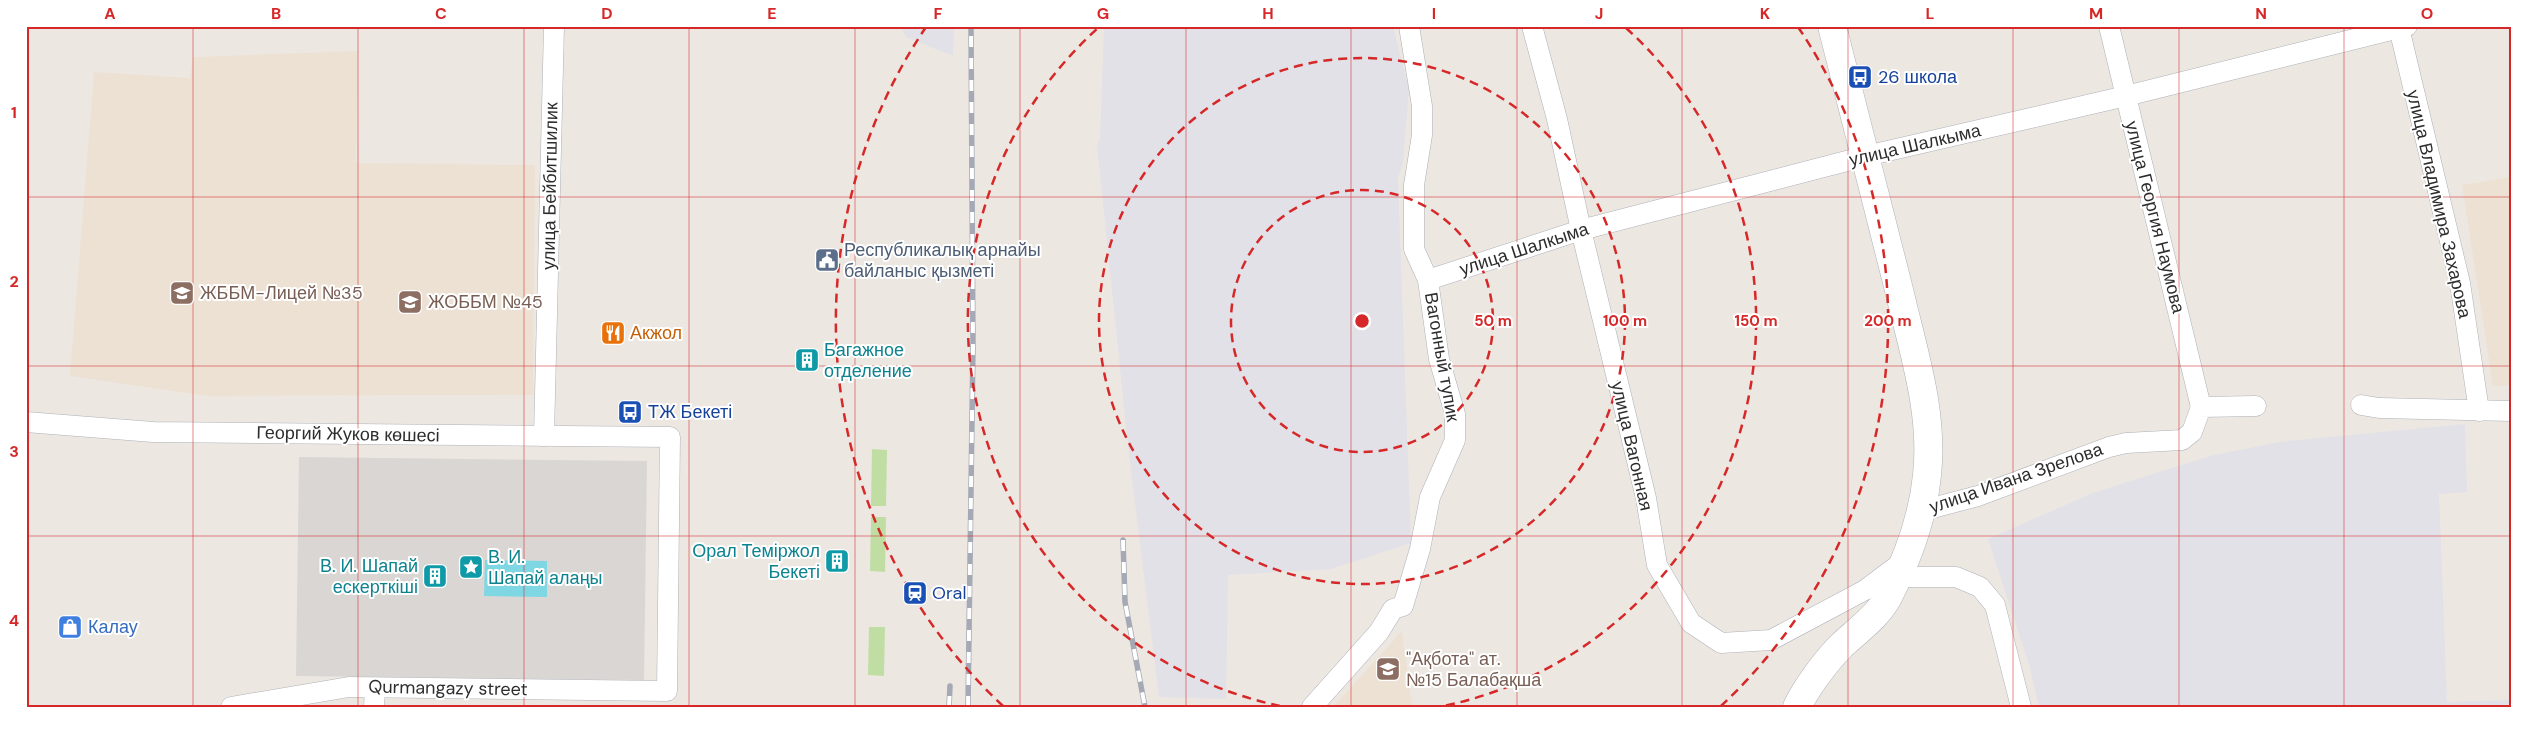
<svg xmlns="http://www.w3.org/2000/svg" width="2537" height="733" font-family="'DM Sans',sans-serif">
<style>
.industrial{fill:#e2e1e7}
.education{fill:#ede1d3}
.green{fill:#c0dea4}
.plaza{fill:#dad6d4}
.water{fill:#80d7e4}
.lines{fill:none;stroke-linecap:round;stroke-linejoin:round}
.street-casing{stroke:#aeb1b8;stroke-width:21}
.secondary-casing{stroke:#aeb1b8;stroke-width:29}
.street{stroke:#fff;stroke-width:20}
.secondary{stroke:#fff;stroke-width:28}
.rail-casing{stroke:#a4a9b5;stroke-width:5.5}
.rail{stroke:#fff;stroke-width:4;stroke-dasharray:11;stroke-linecap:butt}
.grid{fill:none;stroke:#d62828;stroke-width:1;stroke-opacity:0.55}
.ring{fill:none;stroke:#d62828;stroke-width:2.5;stroke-dasharray:9 6}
.labels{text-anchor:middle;stroke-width:4;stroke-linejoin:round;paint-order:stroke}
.transit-label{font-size:18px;fill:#164399;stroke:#fff;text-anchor:start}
.street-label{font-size:18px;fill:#2d2d2d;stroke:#fff}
.service-label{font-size:18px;fill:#4e5e75;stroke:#fff;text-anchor:start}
.education-label{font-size:18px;fill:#785e54;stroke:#fff;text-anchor:start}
.food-label{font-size:18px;fill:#c56008;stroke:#fff;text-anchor:start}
.culture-label{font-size:18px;fill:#0d838f;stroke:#fff;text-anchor:start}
.shop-label{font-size:18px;fill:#366cbe;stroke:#fff;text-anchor:start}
.centre{fill:#d62828;stroke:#fff;stroke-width:2.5}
.ring-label{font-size:15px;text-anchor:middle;font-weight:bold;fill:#d62828;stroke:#fff;stroke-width:4;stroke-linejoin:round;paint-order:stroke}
.neatline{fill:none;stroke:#d62828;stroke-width:2}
.grid-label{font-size:16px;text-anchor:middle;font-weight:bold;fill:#d62828}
</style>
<rect width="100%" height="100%" fill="#ede7e2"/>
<!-- industrial -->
<g class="industrial">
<polygon points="901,26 954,26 953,56 906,37"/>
<polygon points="1104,26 1393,26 1409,90 1403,161 1398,179 1411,543 1331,569 1228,575 1226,699 1159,697 1128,446 1097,144 1100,139"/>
<polygon points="2465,424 2467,492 2439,494 2447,702 2511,700 2511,707 2039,707 2030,668 1988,539 2093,493 2210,456 2279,442"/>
</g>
<!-- education -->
<g class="education">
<polygon points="358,51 356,163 535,165 533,395 208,396 70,376 94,72 190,78 193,57"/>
<polygon points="2511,177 2511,385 2493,386 2462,185"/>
<polygon points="1402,631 1412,707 1333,707"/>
</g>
<!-- green -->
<g class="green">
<polygon points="872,449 887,450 886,506 871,506"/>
<polygon points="871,517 886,517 885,572 870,571"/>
<polygon points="869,627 885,627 884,676 868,675"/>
</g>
<!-- plaza -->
<polygon class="plaza" points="299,457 647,461 644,680 296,676"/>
<!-- water -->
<polygon class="water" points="485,560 547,561 547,597 484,596"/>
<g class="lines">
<defs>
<g id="street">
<polyline points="1532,26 1557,119 1581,230 1646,498 1657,565 1691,623 1721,643 1771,640 1865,590 1905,560"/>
<polyline points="2109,26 2201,407"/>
<polyline points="2399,28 2460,283 2479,411"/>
<polyline points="1428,280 1581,230 1866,156 2126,96 2407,26"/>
<polyline points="2361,405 2379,408 2511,411"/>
<polyline points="26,422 153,432 670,437 667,691 349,687 231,707"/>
<polyline points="544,436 554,26"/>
<polyline points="1921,511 1978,496 2109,447 2126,443 2182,440 2192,432 2201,407 2256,406"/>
<polyline points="1896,577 1956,577 1980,587 1995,605 2021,707"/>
<polyline points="374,707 375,688"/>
<polyline points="1312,707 1379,632 1393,609 1403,606 1420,549 1430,497 1455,440 1455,414 1439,359 1428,280 1414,249 1414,185 1422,135 1422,106 1409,26"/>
</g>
<path id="secondary" d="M1797,707c9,-19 29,-46 44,-61 16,-15 37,-30 47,-49 19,-37 35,-80 39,-122 7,-62 -14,-125 -28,-185 -22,-88 -44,-176 -67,-264"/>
</defs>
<!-- street casing -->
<use href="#street" class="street-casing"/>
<!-- secondary casing -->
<use href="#secondary" class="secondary-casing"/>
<!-- street -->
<use href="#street" class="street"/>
<!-- secondary -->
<use href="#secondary" class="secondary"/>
<defs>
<g id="rail">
<polyline points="1123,540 1125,602 1145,707"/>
<polyline points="949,707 950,686"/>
<polyline points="968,707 973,346 971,26"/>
</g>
</defs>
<!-- rail casing -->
<use href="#rail" class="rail-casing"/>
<!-- rail -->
<use href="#rail" class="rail"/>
</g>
<!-- grid -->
<path class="grid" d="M193,26v681M358,26v681M524,26v681M689,26v681M855,26v681M1020,26v681M1186,26v681M1351,26v681M1517,26v681M1682,26v681M1848,26v681M2013,26v681M2179,26v681M2344,26v681M26,197h2485M26,366h2485M26,536h2485"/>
<!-- distance rings -->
<g class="ring">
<circle cx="1362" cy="321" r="131"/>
<circle cx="1362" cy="321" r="263"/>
<path d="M1280 706A394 394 0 0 1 1098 28M1626 28A394 394 0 0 1 1444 706"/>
<path d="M1003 706A526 526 0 0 1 926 27M1798 27A526 526 0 0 1 1721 706"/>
</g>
<!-- icons -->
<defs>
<symbol id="bus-square" viewBox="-11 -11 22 22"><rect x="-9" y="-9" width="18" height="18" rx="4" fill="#1a4fb4" stroke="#fff"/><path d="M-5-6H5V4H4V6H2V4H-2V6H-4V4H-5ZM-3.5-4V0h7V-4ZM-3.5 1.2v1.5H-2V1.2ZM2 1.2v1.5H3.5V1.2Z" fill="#fff"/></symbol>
<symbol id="civic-square" viewBox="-11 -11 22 22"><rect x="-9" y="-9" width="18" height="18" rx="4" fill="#5c6f8a" stroke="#fff"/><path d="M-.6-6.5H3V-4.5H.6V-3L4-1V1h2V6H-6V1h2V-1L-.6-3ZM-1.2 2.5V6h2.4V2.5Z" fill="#fff"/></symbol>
<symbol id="school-square" viewBox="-11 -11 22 22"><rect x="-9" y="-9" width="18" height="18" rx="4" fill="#8d6e63" stroke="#fff"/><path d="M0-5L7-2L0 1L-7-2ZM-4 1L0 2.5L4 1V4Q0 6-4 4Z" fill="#fff"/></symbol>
<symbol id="restaurant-square" viewBox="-11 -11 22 22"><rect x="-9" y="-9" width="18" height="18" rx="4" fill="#e8710a" stroke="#fff"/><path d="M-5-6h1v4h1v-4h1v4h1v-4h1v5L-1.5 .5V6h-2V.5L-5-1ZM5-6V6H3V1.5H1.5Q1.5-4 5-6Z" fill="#fff"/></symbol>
<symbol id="building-square" viewBox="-11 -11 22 22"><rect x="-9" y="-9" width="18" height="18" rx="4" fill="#0f9aa8" stroke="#fff"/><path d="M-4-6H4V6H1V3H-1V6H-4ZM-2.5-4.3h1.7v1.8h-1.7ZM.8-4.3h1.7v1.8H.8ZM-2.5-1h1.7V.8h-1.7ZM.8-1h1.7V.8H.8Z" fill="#fff"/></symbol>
<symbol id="sight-square" viewBox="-11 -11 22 22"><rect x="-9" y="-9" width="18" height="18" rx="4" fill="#0f9aa8" stroke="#fff"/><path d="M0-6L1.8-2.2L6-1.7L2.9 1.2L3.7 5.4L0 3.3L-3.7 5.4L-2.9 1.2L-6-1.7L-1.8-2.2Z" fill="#fff"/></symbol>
<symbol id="station-square" viewBox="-11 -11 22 22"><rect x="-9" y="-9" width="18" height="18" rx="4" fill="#1a4fb4" stroke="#fff"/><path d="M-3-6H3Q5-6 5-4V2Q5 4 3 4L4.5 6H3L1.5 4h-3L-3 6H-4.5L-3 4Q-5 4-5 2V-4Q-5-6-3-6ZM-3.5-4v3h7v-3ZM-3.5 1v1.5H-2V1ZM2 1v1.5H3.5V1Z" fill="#fff"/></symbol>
<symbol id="shop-square" viewBox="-11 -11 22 22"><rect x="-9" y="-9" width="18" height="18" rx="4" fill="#3f7fe0" stroke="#fff"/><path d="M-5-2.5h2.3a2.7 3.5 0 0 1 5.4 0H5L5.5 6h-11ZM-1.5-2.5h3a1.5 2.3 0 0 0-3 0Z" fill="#fff"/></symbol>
</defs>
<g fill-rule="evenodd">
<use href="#bus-square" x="1846" y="63" width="28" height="28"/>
<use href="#civic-square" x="813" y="246" width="28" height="28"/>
<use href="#school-square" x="168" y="279" width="28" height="28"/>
<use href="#school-square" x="396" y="288" width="28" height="28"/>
<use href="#restaurant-square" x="599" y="319" width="28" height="28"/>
<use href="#building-square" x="793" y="346" width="28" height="28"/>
<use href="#bus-square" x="616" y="398" width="28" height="28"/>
<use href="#building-square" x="823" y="547" width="28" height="28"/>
<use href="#sight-square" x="457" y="553" width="28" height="28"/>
<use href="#building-square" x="421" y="562" width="28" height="28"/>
<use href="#station-square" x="901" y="579" width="28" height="28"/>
<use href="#shop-square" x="56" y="613" width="28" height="28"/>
<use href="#school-square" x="1374" y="655" width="28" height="28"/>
</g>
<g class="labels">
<!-- transit labels -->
<g class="transit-label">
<text x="1878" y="83">26 школа</text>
<text x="648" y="418">ТЖ Бекеті</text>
<text x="932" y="599">Oral</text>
</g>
<!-- street labels -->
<g class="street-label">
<text transform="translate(1915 145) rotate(-13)" y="6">улица Шалкыма</text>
<text transform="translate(550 186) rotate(-89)" y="6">улица Бейбитшилик</text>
<text transform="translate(2439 204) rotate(77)" y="6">улица Владимира Захарова</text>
<text transform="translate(2155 217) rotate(76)" y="6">улица Георгия Наумова</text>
<text transform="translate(1524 249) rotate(-18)" y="6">улица Шалкыма</text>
<text transform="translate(1442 357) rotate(80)" y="6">Вагонный тупик</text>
<text transform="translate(348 434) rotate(1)" y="6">Георгий Жуков көшесі</text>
<text transform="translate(1632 446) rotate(77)" y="6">улица Вагонная</text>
<text transform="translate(2016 478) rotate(-19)" y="6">улица Ивана Зрелова</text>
<text transform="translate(448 688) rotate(1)" y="6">Qurmangazy street</text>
</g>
<!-- service labels -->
<g class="service-label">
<text x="844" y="256">Республикалық арнайы<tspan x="844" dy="21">байланыс қызметі</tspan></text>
</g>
<!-- education labels -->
<g class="education-label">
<text x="200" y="299">ЖББМ-Лицей №35</text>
<text x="428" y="308">ЖОББМ №45</text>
<text x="1406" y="665">"Ақбота" ат.<tspan x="1406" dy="21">№15 Балабақша</tspan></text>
</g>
<!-- food labels -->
<g class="food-label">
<text x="630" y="339">Акжол</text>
</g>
<!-- culture labels -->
<g class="culture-label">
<text x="824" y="356">Багажное<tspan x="824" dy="21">отделение</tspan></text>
<text x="820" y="557" text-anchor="end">Орал Теміржол<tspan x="820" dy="21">Бекеті</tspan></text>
<text x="488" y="563">В. И.<tspan x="488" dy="21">Шапай алаңы</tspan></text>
<text x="418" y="572" text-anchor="end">В. И. Шапай<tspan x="418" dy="21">ескерткіші</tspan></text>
</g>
<!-- shop labels -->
<g class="shop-label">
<text x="88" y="633">Калау</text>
</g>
</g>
<circle cx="1362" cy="321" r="8" class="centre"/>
<g class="ring-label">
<text x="1493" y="326">50 m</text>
<text x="1625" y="326">100 m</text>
<text x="1756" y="326">150 m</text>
<text x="1888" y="326">200 m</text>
</g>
<!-- border -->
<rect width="2537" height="733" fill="none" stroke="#ffffff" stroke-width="55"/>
<rect x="28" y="28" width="2482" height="678" class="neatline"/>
<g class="grid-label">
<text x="110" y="19">A</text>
<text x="276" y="19">B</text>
<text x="441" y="19">C</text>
<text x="607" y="19">D</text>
<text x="772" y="19">E</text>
<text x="938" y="19">F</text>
<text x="1103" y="19">G</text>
<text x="1268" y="19">H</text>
<text x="1434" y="19">I</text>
<text x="1599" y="19">J</text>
<text x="1765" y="19">K</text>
<text x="1930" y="19">L</text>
<text x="2096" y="19">M</text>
<text x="2261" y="19">N</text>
<text x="2427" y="19">O</text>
<text x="14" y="118">1</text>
<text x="14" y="287">2</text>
<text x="14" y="457">3</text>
<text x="14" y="626">4</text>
</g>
</svg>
